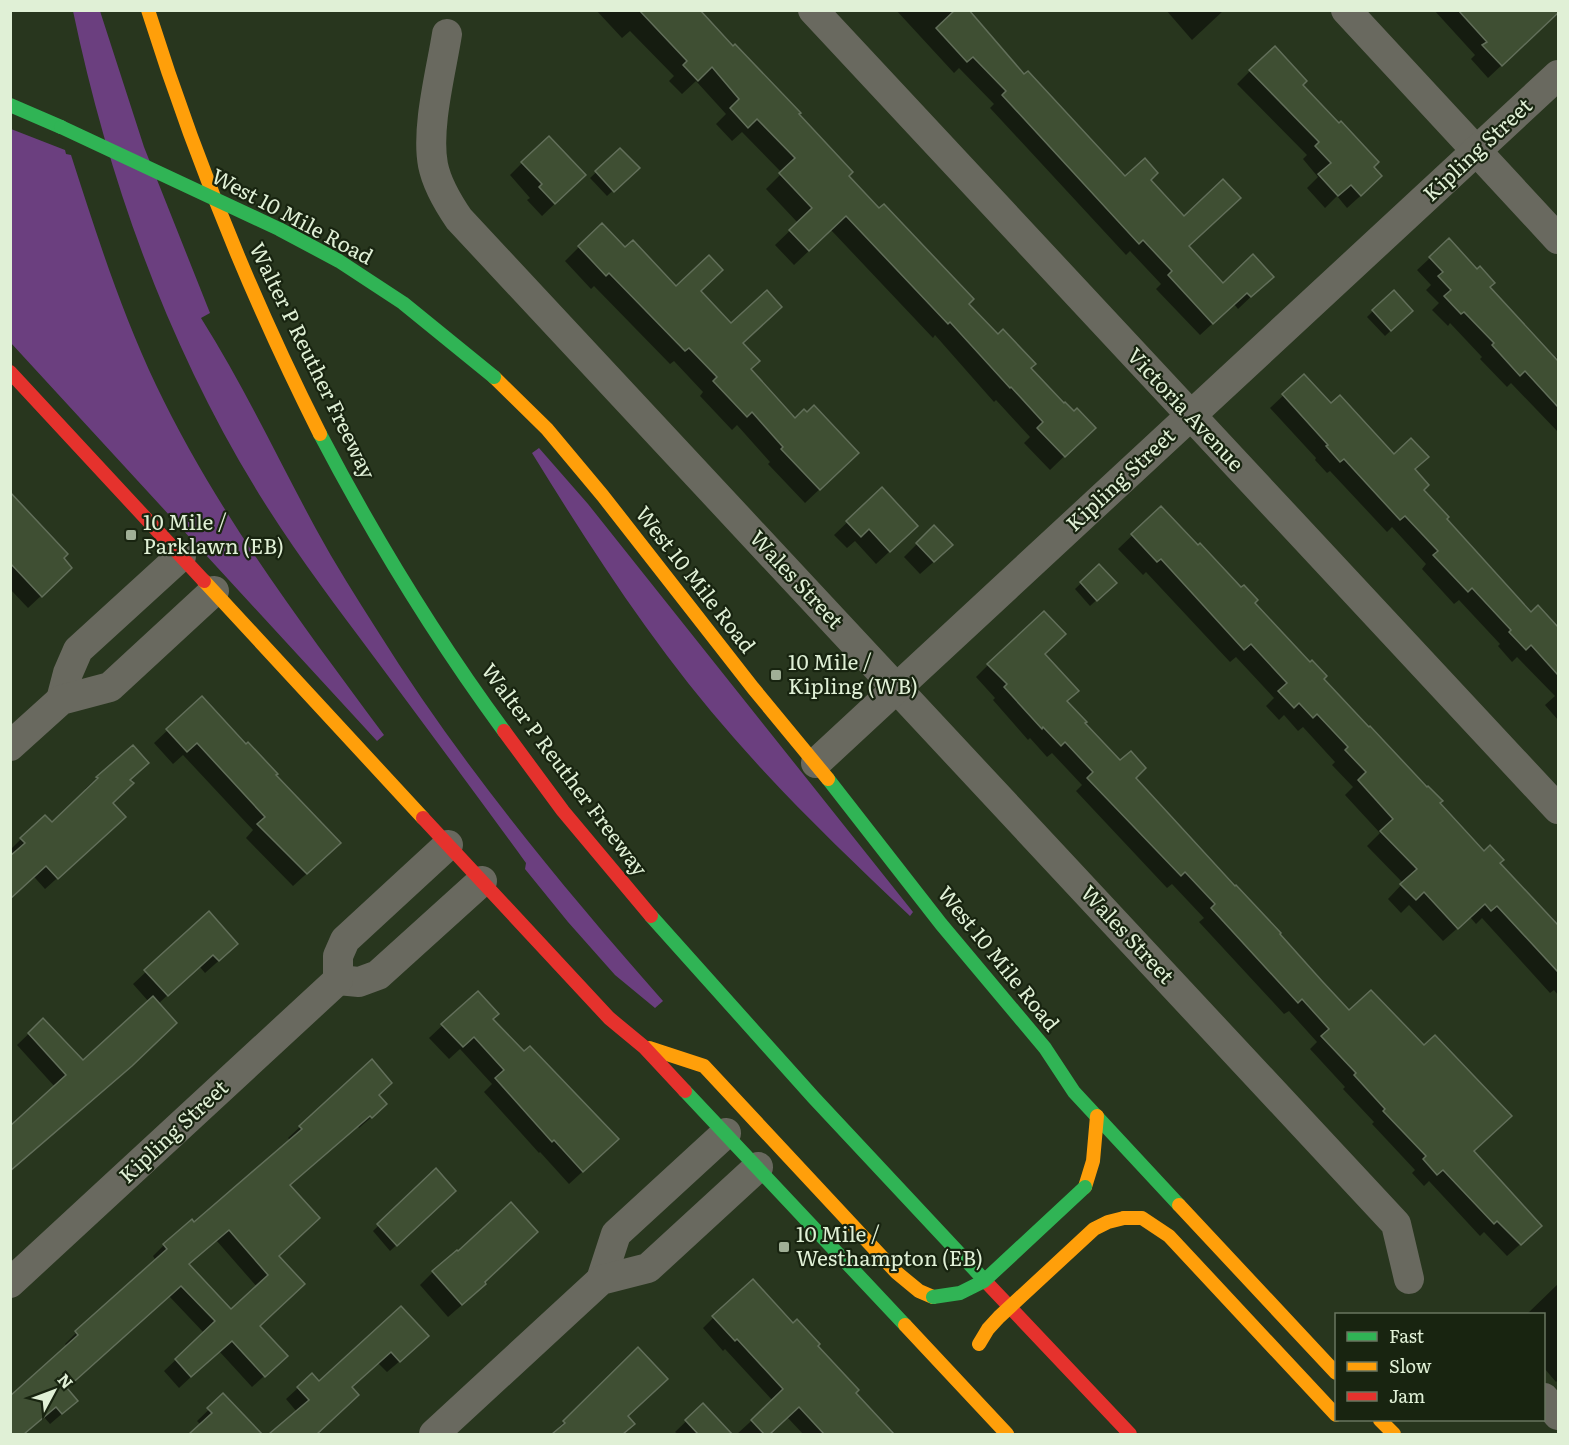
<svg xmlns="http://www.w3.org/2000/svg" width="1569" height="1445" font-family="Literata,serif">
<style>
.green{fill:#6b3f7f}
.shadow{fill:#0007;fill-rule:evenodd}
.building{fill:#3f4f33;stroke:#626f5a;stroke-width:1.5;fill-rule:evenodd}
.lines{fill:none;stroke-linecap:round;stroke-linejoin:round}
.street{stroke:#69695f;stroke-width:30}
.fast{stroke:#30b455;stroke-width:14}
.slow{stroke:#ff9f0a;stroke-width:14}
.jam{stroke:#e5322d;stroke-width:14}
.fast-bridge{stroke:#30b455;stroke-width:14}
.slow-bridge{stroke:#ff9f0a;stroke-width:14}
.poi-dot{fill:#a0af96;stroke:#182410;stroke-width:2}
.labels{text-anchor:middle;stroke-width:4.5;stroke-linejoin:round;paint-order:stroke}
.street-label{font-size:21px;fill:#e0f0d6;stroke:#182410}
.poi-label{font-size:21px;fill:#e0f0d6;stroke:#182410;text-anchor:start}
</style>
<rect width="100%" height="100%" fill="#28361e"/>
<!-- green -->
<g class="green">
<path d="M73,11h27l44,136 66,166 -9,5c43,68 77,141 115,211 19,35 40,68 61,101 83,133 183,254 286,371l-8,7 -40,-33 -47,-53 -43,-53 1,-6c-50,-69 -101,-137 -152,-206 -38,-51 -76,-101 -110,-155 -94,-150 -155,-319 -191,-491z"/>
<path d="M11,129l54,21 1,4 5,1c25,78 50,156 85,230 60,126 145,238 228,350l-7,6 -366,-398z"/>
<path d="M539,448l49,56 325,408 -3,4c-61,-58 -121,-115 -176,-178 -77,-87 -141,-186 -202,-285z"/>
</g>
<!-- shadow -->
<g class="shadow">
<polygon points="596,10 698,10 797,114 847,176 1029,368 1079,442 1050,470 1024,443 1030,437 996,400 994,402 935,335 933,338 831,230 794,265 775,245 798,223 766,189 782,173 742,132 732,141 716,124 726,114 696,81 682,94 669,81 674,76 630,31 622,38"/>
<polygon points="896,10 966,10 1024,76 1125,178 1149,180 1188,247 1223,285 1259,289 1238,309 1234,304 1200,335 1156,289 1161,284 1130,251 1126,255 990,108 994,104 959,68 954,73"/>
<polygon points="1166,10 1224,10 1192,40"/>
<polygon points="1434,10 1558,10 1558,12 1488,78 1471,59 1475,55"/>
<polygon points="1250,71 1301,85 1372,167 1368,189 1347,208 1337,196 1325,208 1307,188 1318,177 1303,159 1307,155 1237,84"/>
<polygon points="620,150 637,168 607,196 590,178"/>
<polygon points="522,163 571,188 542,216 527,200 530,198 510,175"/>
<polygon points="579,247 625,249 676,288 699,291 742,343 749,370 795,420 806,414 843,467 805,503 768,464 770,462 737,425 732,430 700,396 703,392 674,361 670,364 594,286 591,289 565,261"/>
<polygon points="1430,258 1488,288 1555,359 1558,356 1558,432 1511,383 1507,387 1480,359 1482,357 1450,323 1448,326 1432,310 1439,303 1426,290 1431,285 1417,270"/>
<polygon points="1373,311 1405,317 1385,336 1367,317"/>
<polygon points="1304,376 1331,405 1413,470 1422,490 1445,519 1531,614 1538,607 1558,629 1558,720 1545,705 1555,696 1517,657 1512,662 1498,646 1500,644 1459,600 1454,604 1422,569 1426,564 1392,527 1387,532 1330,471 1327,473 1315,460 1316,458 1270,408"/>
<polygon points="882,489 903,539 876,564 855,541 847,548 834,535"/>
<polygon points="10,494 62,558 58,580 28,608 10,589"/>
<polygon points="1161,508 1253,603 1484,853 1498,863 1558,927 1558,995 1554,990 1550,993 1482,918 1476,924 1470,917 1443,941 1409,905 1401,913 1388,899 1403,883 1367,846 1380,833 1345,795 1353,787 1332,765 1335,762 1303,727 1298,731 1284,715 1279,720 1266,706 1274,698 1236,657 1230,662 1146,572 1143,575 1118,549"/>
<polygon points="934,527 938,558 920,574 904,557"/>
<polygon points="1099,566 1115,583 1090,606 1075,589"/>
<polygon points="1043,654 1066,702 1083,723 1278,934 1473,1152 1527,1238 1507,1256 1484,1232 1480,1236 1429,1181 1424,1186 1412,1173 1415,1170 1372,1124 1374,1122 1343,1089 1345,1087 1310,1049 1317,1042 1289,1011 1284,1014 1199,922 1204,918 1172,884 1167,888 1076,791 1082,785 1052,753 1047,757 1030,738 1028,740 993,700 995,698 976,677 988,665"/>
<polygon points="202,698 274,775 326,856 293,886 246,838 253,830 183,755 173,764 154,743"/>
<polygon points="97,778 129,780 111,803 112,829 45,889 10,850 21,839 51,824 87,791 85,789"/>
<polygon points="209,913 224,956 205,973 199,966 158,1004 118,1078 10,1171 10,1127 55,1087 17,1045 43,1020 82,1062 149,1002 133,984"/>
<polygon points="477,993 491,1019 604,1152 569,1184 540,1152 539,1153 484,1092 492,1084 460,1049 449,1059 429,1038"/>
<path d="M371,1061l6,34 -3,20 -15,13 -1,-2 -69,60 -12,71 -19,69 16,41 -22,20 -33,-36 -40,37 -15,-17 40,-38 -35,-37 -104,93 11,12 -12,11 -14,12 -6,-7 -20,17h-14v-36l58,-51 -3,-3 11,-11 80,-72 -3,-5 11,-11 30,-21 97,-83 -3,-3 12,-11zM216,1240l41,47 -27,24 -42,-46z"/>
<polygon points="435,1170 454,1191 390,1251 373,1231"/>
<polygon points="433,1272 483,1282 471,1297 448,1317 420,1285"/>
<polygon points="1558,1284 1558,1380 1556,1382 1544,1368 1544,1314 1527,1314"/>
<polygon points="401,1308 415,1348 387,1372 378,1363 351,1388 346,1407 316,1434 271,1434 297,1412 286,1399 298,1388 318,1383"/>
<polygon points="714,1317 793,1325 816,1346 854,1393 886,1429 880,1434 803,1434 787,1417 768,1434 737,1434 773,1401 725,1349 723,1351 703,1328"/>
<polygon points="638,1349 626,1416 633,1424 622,1434 552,1434"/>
<polygon points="223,1396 260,1434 191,1434 201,1425 197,1421"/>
<polygon points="703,1405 730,1434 678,1434 675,1432"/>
</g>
<!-- building -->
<g class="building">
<polygon points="639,10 700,10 733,46 735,44 801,113 799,114 853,172 849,176 879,208 884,204 974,299 969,304 998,334 1003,329 1036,364 1031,368 1064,403 1065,402 1074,411 1077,408 1096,428 1065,457 1037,428 1043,422 1011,387 1010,388 950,322 948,324 846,216 809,251 789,230 812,208 779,173 795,158 757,119 748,128 730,108 739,99 712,67 698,81 683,65 687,61"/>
<polygon points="955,10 969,10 1024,74 1028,71 1125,176 1145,158 1158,173 1151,180 1184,216 1223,179 1241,198 1189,246 1223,283 1253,254 1274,277 1251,297 1247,293 1213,324 1168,275 1172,271 1143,240 1139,244 1002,95 1006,91 973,57 967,62 936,28"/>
<polygon points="1458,10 1558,10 1558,13 1502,66 1482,45 1487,42"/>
<polygon points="1275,46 1307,81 1303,85 1339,123 1341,121 1379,162 1374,167 1382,176 1361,196 1351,185 1338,196 1318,174 1331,163 1315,146 1319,142 1249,70"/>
<polygon points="549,136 586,175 555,204 539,187 542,184 521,162"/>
<polygon points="620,148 640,168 614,192 595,171"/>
<polygon points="602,223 625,247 633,240 676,286 709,255 723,270 701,291 731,323 767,290 782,307 743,343 760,361 751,369 795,418 804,409 807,412 814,405 859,453 820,490 781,449 783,447 752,412 747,417 713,381 717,377 689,348 685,351 609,273 606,276 578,246"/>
<polygon points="1449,238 1477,269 1480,266 1495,283 1490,287 1558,361 1558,407 1525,371 1520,376 1492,345 1494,343 1464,312 1461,314 1444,296 1451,290 1438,276 1443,272 1429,257"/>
<polygon points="1394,290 1413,311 1391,331 1372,310"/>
<polygon points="1304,374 1331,403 1340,395 1394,454 1411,438 1429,457 1415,469 1429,485 1424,490 1449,517 1447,519 1531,612 1538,605 1558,627 1558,675 1531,645 1526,650 1509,632 1511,630 1472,588 1468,592 1433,555 1438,551 1405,516 1400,520 1344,459 1340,462 1326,446 1328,445 1282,394"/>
<polygon points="882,487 918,526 890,552 869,529 861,537 846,521"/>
<polygon points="10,492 68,554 64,558 72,568 42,597 10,563"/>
<polygon points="1161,506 1198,545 1200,543 1241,587 1244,585 1258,600 1255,603 1310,662 1312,660 1327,676 1324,679 1369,727 1370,726 1427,787 1428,786 1443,801 1440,803 1484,851 1490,845 1504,860 1500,863 1558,925 1558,972 1497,906 1491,911 1485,904 1458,929 1424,892 1416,900 1400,884 1417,869 1380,831 1393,819 1358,780 1366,772 1345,750 1348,747 1317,714 1313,718 1299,703 1294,708 1278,691 1287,683 1251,644 1244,650 1161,559 1157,562 1131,534"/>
<polygon points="934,525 953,545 934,562 916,543"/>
<polygon points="1099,564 1117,583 1097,601 1080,582"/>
<polygon points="1044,611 1066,634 1045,654 1079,691 1067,701 1087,722 1085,723 1120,760 1131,751 1146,768 1136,778 1235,886 1236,885 1281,933 1280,934 1322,981 1349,1010 1371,990 1424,1045 1435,1035 1512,1116 1474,1151 1542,1226 1521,1245 1497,1221 1494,1224 1443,1170 1437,1175 1423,1159 1426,1156 1383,1111 1385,1109 1354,1075 1356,1073 1321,1036 1329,1029 1302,999 1298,1003 1211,908 1215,904 1185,872 1181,876 1087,778 1093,772 1065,742 1061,746 1043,727 1042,729 1004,687 1007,684 987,664"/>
<polygon points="202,696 246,744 248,742 278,774 276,775 341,843 307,874 257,824 265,817 197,743 187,752 166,729"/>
<polygon points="133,745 149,763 130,780 134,783 113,803 126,817 58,879 46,866 10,899 10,856 25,843 20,838 45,815 52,822 98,778 96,777"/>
<polygon points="209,911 238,944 219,961 213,955 168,996 144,970"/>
<polygon points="478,991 499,1014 493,1019 524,1051 530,1046 619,1139 583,1172 554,1140 552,1142 495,1078 504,1070 474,1037 463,1047 441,1024"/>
<polygon points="153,996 177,1023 132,1066 10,1171 10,1126 66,1075 28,1033 43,1018 83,1060"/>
<path d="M372,1059l20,24 -13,12 8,9 -15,14 -2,-2 -80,69 30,33 -41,38 26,28 -45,42 28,30 -23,21 -33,-36 -41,36 -16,-18 40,-38 -34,-35 -114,102 11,13 -16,13 -6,-7 -32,27h-14v-38l68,-61 -3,-4 92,-82 -4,-5 29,-25 2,3 108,-93 -3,-3zM229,1230l39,45 -37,34 -42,-45z"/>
<polygon points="436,1168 456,1191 397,1246 377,1224"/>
<polygon points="511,1202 538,1232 485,1282 486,1284 462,1305 432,1271 457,1250 458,1251"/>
<polygon points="753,1279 793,1323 797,1319 820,1344 818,1346 859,1390 856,1393 894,1434 824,1434 799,1407 770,1434 764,1434 751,1420 783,1389 737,1339 735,1341 712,1316"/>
<polygon points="401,1306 429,1336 400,1362 391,1352 352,1387 359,1395 317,1434 269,1434 309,1400 297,1387 312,1373 319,1381"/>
<polygon points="638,1347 668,1379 628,1416 635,1424 623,1434 552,1434 565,1423 563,1421"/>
<polygon points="223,1393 262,1434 189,1434 212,1413 207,1408"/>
<polygon points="703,1403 732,1434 698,1434 685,1420"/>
</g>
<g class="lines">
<!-- street -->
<g class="street">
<polyline points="813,10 1558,809"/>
<polyline points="1346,10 1558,239"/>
<path d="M447,34c-6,38 -21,94 -14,131 4,20 15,38 26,54l937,1005 13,55"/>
<polyline points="61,700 68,673 78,650 181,556"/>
<polyline points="10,746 61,700 110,687 214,591"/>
<polyline points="816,763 1558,75"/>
<polyline points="338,980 359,982 378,975 482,881"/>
<polyline points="601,1280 616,1234 726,1133"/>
<polyline points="10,1283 338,980 338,956 345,940 448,845"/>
<polyline points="1544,1398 1558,1415"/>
<polyline points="434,1434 601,1280 648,1268 758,1167"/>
</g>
<!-- fast -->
<g class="fast">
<polyline points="10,105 61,127"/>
<path d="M320,434c54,103 115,203 184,297"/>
<polyline points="828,779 941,924 1045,1048 1074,1092 1179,1205"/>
<polyline points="651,916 814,1098 988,1284"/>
<polyline points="685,1091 905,1325"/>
</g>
<!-- slow -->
<g class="slow">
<path d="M148,10c46,146 103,287 172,424"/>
<polyline points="494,377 547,429 603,496 753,688 828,779"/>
<polyline points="204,581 423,818"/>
<polyline points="649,1048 704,1066 896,1272 919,1291 933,1297"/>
<polyline points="1085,1187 1093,1161 1097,1116"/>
<polyline points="1179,1205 1336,1373"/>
<polyline points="1124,1218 1142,1218 1169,1236 1336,1415"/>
<polyline points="905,1325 1007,1434"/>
<polyline points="1380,1420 1394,1434"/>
</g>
<!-- jam -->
<g class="jam">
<polyline points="10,372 204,581"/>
<polyline points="504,731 563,811 651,916"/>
<polyline points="423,818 609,1018 644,1047 685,1091"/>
<polyline points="988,1284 1130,1434"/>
</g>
<!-- fast-bridge -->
<g class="fast-bridge">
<polyline points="61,127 279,229 339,261 403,303 494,377"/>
<polyline points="933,1297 960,1293 984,1281 1085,1187"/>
</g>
<!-- slow-bridge -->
<polyline class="slow-bridge" points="979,1344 988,1329 999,1317 1094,1229 1108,1222 1124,1218"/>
</g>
<!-- markers -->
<g class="poi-dot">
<rect x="125" y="529" width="12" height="12" rx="3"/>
<rect x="770" y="669" width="12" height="12" rx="3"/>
<rect x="778" y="1241" width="12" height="12" rx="3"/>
</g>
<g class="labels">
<!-- street labels -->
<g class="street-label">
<text transform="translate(1478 150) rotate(-43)" y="7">Kipling Street</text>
<text transform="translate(292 217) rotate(28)" y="7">West 10 Mile Road</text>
<text transform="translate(312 361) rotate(64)" y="7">Walter P Reuther Freeway</text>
<text transform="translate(1185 410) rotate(47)" y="7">Victoria Avenue</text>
<text transform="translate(1121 480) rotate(-43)" y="7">Kipling Street</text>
<text transform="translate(695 580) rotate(52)" y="7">West 10 Mile Road</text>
<text transform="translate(796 580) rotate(47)" y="7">Wales Street</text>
<text transform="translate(564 770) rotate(53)" y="7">Walter P Reuther Freeway</text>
<text transform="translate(1127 935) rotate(47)" y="7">Wales Street</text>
<text transform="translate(998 959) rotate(51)" y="7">West 10 Mile Road</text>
<text transform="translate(174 1132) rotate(-43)" y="7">Kipling Street</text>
</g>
<!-- poi labels -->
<g class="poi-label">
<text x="143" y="530">10 Mile /<tspan x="143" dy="24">Parklawn (EB)</tspan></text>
<text x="788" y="670">10 Mile /<tspan x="788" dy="24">Kipling (WB)</tspan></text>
<text x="796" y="1242">10 Mile /<tspan x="796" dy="24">Westhampton (EB)</tspan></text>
</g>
</g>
<!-- border -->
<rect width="1569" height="1445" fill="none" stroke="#e0f0d6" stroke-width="24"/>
<!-- legend -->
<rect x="1335" y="1313" width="210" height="108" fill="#182410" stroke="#68765f" stroke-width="1.5"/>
<rect x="1347" y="1332" width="30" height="9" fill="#30b455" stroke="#68765f" stroke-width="1.5"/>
<text x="1389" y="1343" font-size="18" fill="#e0f0d6">Fast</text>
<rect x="1347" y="1362" width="30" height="9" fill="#ff9f0a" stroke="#68765f" stroke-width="1.5"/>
<text x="1389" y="1373" font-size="18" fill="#e0f0d6">Slow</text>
<rect x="1347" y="1392" width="30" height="9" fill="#e5322d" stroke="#68765f" stroke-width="1.5"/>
<text x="1389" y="1403" font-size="18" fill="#e0f0d6">Jam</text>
<!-- north arrow -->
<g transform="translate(54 1391) rotate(49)" stroke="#182410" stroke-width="4.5" paint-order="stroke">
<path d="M0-4.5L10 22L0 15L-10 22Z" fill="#e0f0d6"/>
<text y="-9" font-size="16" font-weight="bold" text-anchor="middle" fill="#e0f0d6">N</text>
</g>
</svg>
